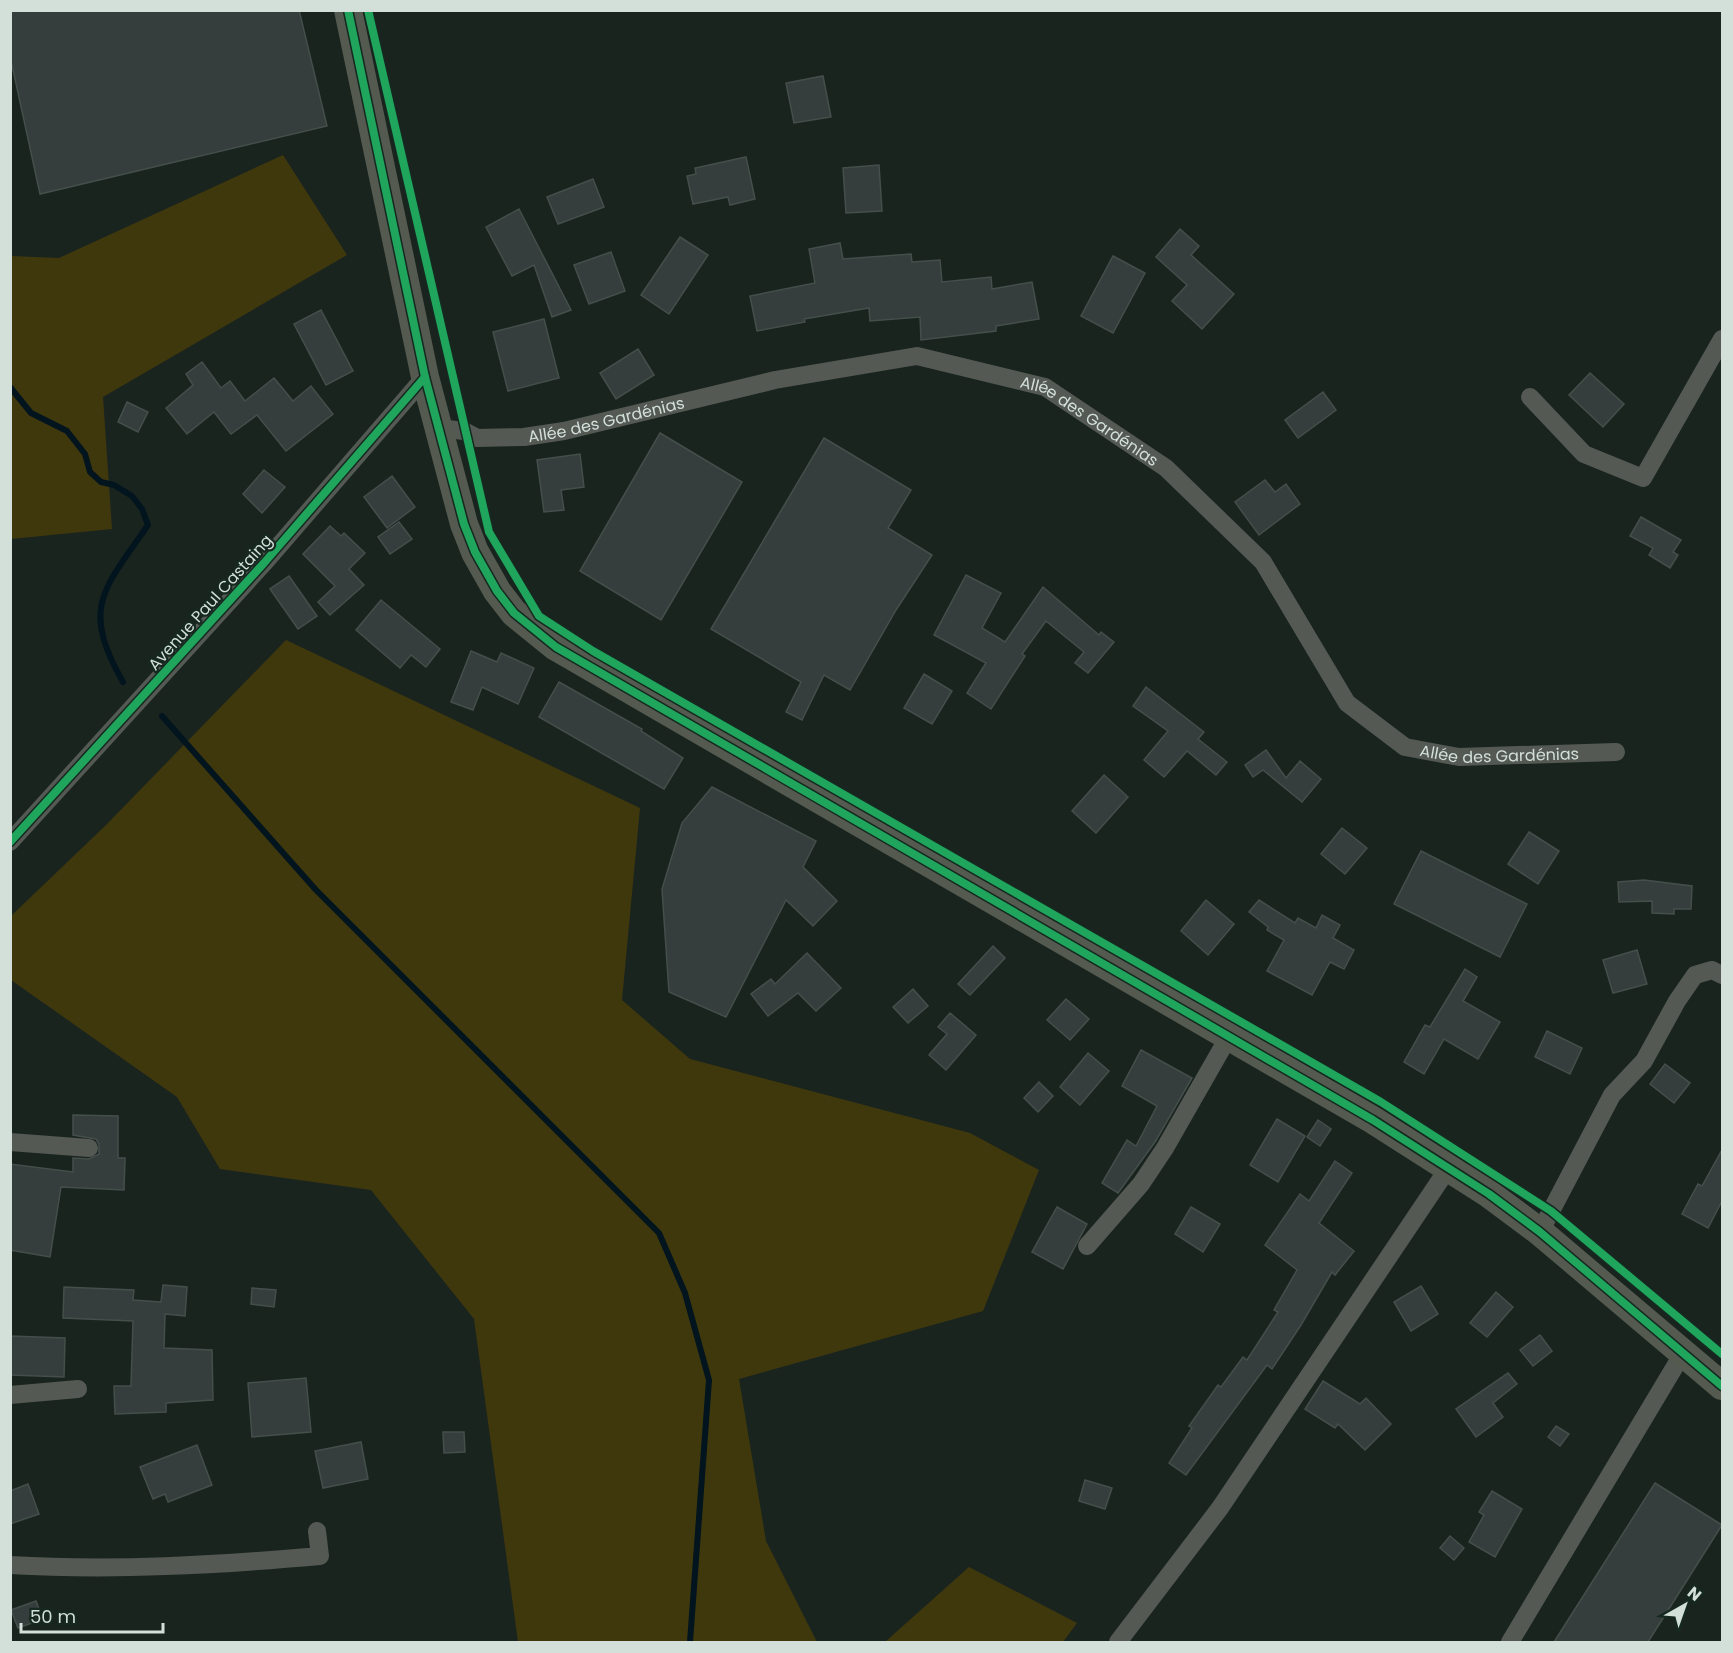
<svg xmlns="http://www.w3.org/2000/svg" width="1733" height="1653" font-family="Poppins,sans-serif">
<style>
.green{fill:#40380d}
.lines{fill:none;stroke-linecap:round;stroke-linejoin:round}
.stream{stroke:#02141d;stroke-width:6}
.building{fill:#353e3c;stroke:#444e4b;stroke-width:1.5}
.street{stroke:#545a53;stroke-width:18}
.primary{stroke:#545a4f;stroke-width:28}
.cycleway-casing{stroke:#152920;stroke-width:11}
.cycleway{stroke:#20a55d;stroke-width:8}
.labels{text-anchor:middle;stroke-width:4.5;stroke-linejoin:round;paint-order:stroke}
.street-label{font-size:16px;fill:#d3dfd9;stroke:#152920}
</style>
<rect width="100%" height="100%" fill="#1a241f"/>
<!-- green -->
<g class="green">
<polygon points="283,155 347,255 103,397 112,529 11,539 11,256 59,258"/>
<polygon points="286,640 640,808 622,1000 690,1059 970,1133 1039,1170 983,1311 739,1379 766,1541 817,1642 518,1642 474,1319 371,1190 220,1169 177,1097 11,980 11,916 106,825"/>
<polygon points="969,1567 1077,1623 1063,1642 885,1642"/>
</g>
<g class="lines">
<!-- stream -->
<g class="stream">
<path d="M10,387l21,26 36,18 18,23 5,18 11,10 13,3 18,11 10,13 6,16c-44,64 -68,82 -25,157"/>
<polyline points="162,716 316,890 659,1233 685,1293 709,1380 690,1642"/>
</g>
</g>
<!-- building -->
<g class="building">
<polygon points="10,10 299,10 327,126 40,194 10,56"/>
<polygon points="823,76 831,117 794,123 786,83"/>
<polygon points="746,157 755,199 730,205 728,197 693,204 687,176 696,174 695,168"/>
<polygon points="879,165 882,211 846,213 843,168"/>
<polygon points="593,179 604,207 558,224 547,197"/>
<polygon points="519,209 538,246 571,310 552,317 534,265 512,276 486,227"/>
<polygon points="1180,229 1199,246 1191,255 1234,294 1202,329 1172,301 1187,285 1156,257"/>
<polygon points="680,237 708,255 669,314 641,295"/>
<polygon points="840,243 843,259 911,254 912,262 940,260 942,282 991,277 992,289 1032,282 1039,319 996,326 996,331 921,340 920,317 870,321 869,308 804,319 805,322 757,331 750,296 815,283 809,249"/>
<polygon points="611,252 625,291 589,304 574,265"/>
<polygon points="1113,256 1145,273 1113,333 1081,316"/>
<polygon points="321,310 353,371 326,385 294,324"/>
<polygon points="544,319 559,378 508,391 493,332"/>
<polygon points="638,349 654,375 616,399 600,373"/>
<polygon points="202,362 221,388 230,381 245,401 274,378 293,401 311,386 333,414 286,451 257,415 231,434 214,412 187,434 166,408 193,385 186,374"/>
<polygon points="1590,373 1624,404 1603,427 1569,395"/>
<polygon points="1323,392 1336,410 1298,438 1285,420"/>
<polygon points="127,402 148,412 138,432 118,422"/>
<polygon points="660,433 742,482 661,620 580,571"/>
<polygon points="824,438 911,490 888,528 932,555 896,610 850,690 824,675 802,720 786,712 801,682 711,629"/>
<polygon points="580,454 584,487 561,490 564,510 544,512 537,460"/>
<polygon points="264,470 285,487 262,513 243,494"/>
<polygon points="392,476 415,507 387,528 364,497"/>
<polygon points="1265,480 1275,492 1286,484 1300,504 1259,535 1235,502"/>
<polygon points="1641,517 1681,540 1673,552 1678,555 1670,568 1649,555 1653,548 1630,536"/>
<polygon points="399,522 412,539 390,554 378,537"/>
<polygon points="330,526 341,536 344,533 365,553 349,569 364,585 330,615 318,602 335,586 303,554"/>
<polygon points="966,575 1001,593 982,628 1005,642 1043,587 1099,635 1101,632 1114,642 1088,673 1075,663 1084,652 1046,621 1022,654 1025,656 991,709 967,693 986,663 934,635"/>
<polygon points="289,576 317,616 298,629 270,589"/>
<polygon points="381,600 440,649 426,667 411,655 400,668 356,630"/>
<polygon points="471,651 497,662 501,653 534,668 518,704 482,687 473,710 451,702"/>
<polygon points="924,674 952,691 932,724 904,708"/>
<polygon points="559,682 642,729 641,731 683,758 664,789 539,717"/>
<polygon points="1146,687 1204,732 1198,739 1227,762 1216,775 1187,751 1164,777 1144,760 1168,731 1133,706"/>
<polygon points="1266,750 1286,778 1300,761 1321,779 1302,802 1263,770 1253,777 1245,765"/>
<polygon points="1104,775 1128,797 1096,833 1072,811"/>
<polygon points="712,787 816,841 803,867 837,901 813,926 786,900 726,1017 669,992 662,889 682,823"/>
<polygon points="1342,828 1367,848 1345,874 1321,854"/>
<polygon points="1529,832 1559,851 1538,884 1508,864"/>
<polygon points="1421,851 1527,904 1500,957 1394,904"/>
<polygon points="1644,880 1692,886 1691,909 1674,909 1674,914 1652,913 1652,901 1619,902 1618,882"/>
<polygon points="1206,900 1234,924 1208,955 1181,931"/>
<polygon points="1259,900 1295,923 1298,918 1316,928 1322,915 1340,925 1333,938 1354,950 1344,969 1330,962 1312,995 1267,971 1284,940 1267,930 1268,927 1249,912"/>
<polygon points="993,946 1005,958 970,995 958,984"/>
<polygon points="1637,950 1647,984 1613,993 1603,960"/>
<polygon points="807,953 841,988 816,1011 798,993 768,1016 751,994 771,979 775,984"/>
<polygon points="1465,969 1477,977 1463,1001 1500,1022 1478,1059 1444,1039 1424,1074 1404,1062 1425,1025 1430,1027"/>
<polygon points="913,989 928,1006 908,1023 893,1007"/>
<polygon points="1066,999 1089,1019 1070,1040 1047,1020"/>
<polygon points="950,1013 976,1035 946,1070 929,1055 947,1034 938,1027"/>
<polygon points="1547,1031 1582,1048 1570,1074 1535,1057"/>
<polygon points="1141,1050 1192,1078 1155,1142 1118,1193 1102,1183 1127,1140 1136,1146 1157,1106 1122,1086"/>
<polygon points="1088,1053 1109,1071 1080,1105 1060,1087"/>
<polygon points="1665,1064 1690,1083 1674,1103 1650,1084"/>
<polygon points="1039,1082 1053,1096 1038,1112 1024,1098"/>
<polygon points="73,1115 118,1116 118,1158 125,1158 124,1190 61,1187 50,1257 10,1250 10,1164 73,1172 73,1158 89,1159 99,1154 99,1144 96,1139 73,1135"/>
<polygon points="1277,1119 1305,1136 1278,1182 1250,1165"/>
<polygon points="1318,1120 1331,1129 1320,1146 1307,1137"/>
<polygon points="1722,1150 1722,1201 1708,1228 1682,1214 1698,1184 1702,1186"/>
<polygon points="1335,1161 1352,1173 1319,1223 1354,1251 1335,1275 1332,1272 1301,1325 1272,1369 1267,1365 1186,1475 1169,1463 1192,1428 1189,1426 1218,1385 1221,1387 1243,1357 1247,1360 1278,1312 1274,1310 1297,1270 1265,1245 1300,1194 1309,1201"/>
<polygon points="1057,1207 1087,1224 1063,1269 1032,1252"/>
<polygon points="1191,1207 1220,1224 1203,1252 1175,1234"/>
<polygon points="163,1285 187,1287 185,1316 165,1314 164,1348 212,1350 213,1400 166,1403 166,1412 115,1414 114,1386 131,1386 133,1321 63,1318 64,1287 134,1290 133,1300 161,1302"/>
<polygon points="1421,1286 1438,1314 1411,1331 1394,1302"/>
<polygon points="252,1288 276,1290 274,1307 251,1304"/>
<polygon points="1496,1292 1513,1307 1487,1337 1470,1323"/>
<polygon points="1540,1335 1552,1351 1533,1366 1520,1350"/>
<polygon points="10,1336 65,1338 64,1377 10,1375"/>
<polygon points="1508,1373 1517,1384 1493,1403 1503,1417 1476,1437 1456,1409"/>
<polygon points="306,1378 311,1432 252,1437 248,1383"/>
<polygon points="1323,1381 1360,1404 1366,1398 1391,1424 1365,1450 1338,1424 1335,1428 1305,1409"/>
<polygon points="1556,1426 1569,1434 1560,1446 1548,1437"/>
<polygon points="443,1432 464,1432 465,1452 444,1453"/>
<polygon points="361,1442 368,1479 323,1488 315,1451"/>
<polygon points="197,1445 212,1485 168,1502 165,1494 153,1499 140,1467"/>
<polygon points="1085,1480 1112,1488 1105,1509 1079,1501"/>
<polygon points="1655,1483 1722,1525 1648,1642 1554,1642"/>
<polygon points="28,1484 39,1514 10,1524 10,1491"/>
<polygon points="1492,1491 1522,1509 1495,1557 1469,1542 1484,1515 1479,1512"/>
<polygon points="1450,1536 1464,1548 1454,1560 1440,1548"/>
<polygon points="36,1601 43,1619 18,1628 11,1610"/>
</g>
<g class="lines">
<!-- street -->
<g class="street">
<polyline points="1530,397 1584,454 1643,478 1722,339"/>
<path id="s1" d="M439,428l25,3 13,7 47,-1 40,-6 211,-51 142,-24 128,31 121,81 97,94 84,141 58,44 54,10 157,-5"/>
<polyline points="10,842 264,563 425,377"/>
<polyline points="10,1142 89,1148"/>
<polyline points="1540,1232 1612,1095 1644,1061 1677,1001 1695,975 1712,970 1722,975"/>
<polyline points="1087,1246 1141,1184 1165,1148 1229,1036"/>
<polyline points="10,1395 78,1389"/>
<path d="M10,1565c104,6 207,0 310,-9l-3,-25"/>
<polyline points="1118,1642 1220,1508 1449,1167"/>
<polyline points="1510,1642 1683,1353"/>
</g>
<!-- primary -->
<polyline class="primary" points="348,10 425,377 464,524 475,552 497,591 514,613 556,647 1373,1120 1489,1194 1540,1232 1722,1386"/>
<defs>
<g id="cycleway">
<polyline points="348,10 425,377 464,524 475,552 497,591 514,613 556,647 1373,1120 1489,1194 1540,1232 1722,1386"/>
<polyline points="368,10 489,532 539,616 593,651 1381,1102 1551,1211 1722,1354"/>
<polyline points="10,842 264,563 425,377"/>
</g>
</defs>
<!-- cycleway casing -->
<use href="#cycleway" class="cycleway-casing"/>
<!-- cycleway -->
<use href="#cycleway" class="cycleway"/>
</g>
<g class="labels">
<!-- street labels -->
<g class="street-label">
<text dy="6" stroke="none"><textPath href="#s1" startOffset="171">Allée des Gardénias</textPath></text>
<text dy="6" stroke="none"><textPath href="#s1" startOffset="675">Allée des Gardénias</textPath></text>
<text transform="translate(210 602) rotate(-48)" y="6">Avenue Paul Castaing</text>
<text dy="6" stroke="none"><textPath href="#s1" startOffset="1233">Allée des Gardénias</textPath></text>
</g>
</g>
<!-- border -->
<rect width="1733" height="1653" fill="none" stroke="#d3dfd9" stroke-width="24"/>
<!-- north arrow -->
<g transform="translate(1685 1605) rotate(40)" stroke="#152920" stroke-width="4.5" paint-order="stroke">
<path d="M0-4.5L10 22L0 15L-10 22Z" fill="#d3dfd9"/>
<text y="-9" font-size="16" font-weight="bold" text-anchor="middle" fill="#d3dfd9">N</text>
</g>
<!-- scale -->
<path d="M21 1623v9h142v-9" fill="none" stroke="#d3dfd9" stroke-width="3"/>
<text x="30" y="1623" font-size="18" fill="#d3dfd9" stroke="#152920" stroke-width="4.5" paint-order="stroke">50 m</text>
</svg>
